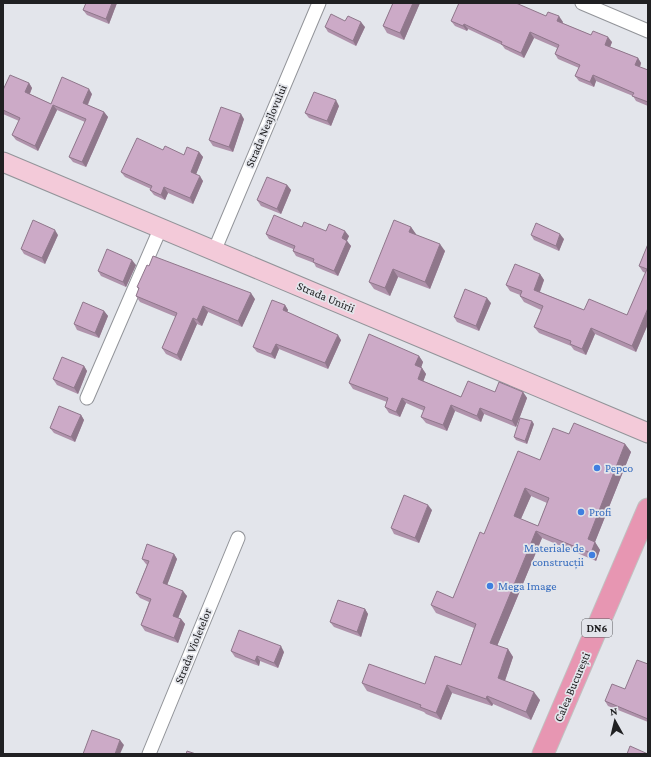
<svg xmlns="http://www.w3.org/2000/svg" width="651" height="757" font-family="'Crimson Pro',serif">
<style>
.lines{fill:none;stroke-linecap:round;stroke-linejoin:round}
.street-casing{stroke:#929499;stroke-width:15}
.secondary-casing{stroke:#929499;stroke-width:21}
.primary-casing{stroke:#c1c1c1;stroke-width:23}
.street{stroke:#fff;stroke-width:13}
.secondary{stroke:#f3cad9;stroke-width:19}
.primary{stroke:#e796b2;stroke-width:21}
.wall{fill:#af92ab;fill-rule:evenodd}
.shaded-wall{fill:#8f778b}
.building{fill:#ccaac7;stroke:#8f778b;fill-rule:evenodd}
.shop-dot{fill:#3f7fe0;stroke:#e3e5eb;stroke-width:1.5}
.labels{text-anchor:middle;stroke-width:3.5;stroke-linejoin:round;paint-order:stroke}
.shield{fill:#e3e5eb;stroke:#5a5b5e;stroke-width:1}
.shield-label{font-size:11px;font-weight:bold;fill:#202022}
.street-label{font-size:12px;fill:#202022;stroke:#e3e5eb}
.shop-label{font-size:12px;fill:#366cbe;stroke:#e3e5eb;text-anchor:start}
</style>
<rect width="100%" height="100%" fill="#e3e5eb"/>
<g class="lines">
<defs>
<g id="street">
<polyline points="582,3 648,31"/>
<polyline points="215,249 319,3"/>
<polyline points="87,398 161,227"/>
<polyline points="149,754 238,538"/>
</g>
<polyline id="secondary" points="3,162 648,433"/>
<polyline id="primary" points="543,754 648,509"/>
</defs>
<!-- street casing -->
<use href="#street" class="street-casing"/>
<!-- secondary casing -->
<use href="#secondary" class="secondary-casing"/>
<!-- primary casing -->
<use href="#primary" class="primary-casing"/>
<!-- street -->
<use href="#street" class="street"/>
<!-- secondary -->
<use href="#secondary" class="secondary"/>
<!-- primary -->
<use href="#primary" class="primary"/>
</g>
<!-- wall -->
<g class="wall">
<polygon points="117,3 109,24 87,15 83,10"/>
<polygon points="393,3 420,3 404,40 387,33 383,26"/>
<polygon points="546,16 563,22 562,23 591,35 612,42 610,47 638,58 641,63 640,67 648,70 648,106 636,101 633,96 596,81 594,87 579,81 575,76 579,68 558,59 555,54 557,48 534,38 524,58 505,49 502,45 468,29 467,31 455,26 451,21"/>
<polygon points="345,21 365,27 356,46 328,32 325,27"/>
<polygon points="29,83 32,88 30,94 51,104 92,94 88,105 104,112 108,117 86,167 73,162 69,157 85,122 57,110 38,151 16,140 12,135 19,121 3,114 3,90"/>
<polygon points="339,106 331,126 309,118 305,113"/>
<polygon points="244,119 233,152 213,146 209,140"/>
<polygon points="163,150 184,155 199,152 203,157 196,174 203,181 193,204 168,193 165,200 154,195 150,190 151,189 125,177 121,172"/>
<polygon points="287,185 291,190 281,214 261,206 257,200"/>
<polygon points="302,227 326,231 349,236 347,241 351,246 338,276 316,267 314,263 296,256 293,251 293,249 269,239 266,234"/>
<polygon points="411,227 416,235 445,251 430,289 398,277 390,296 374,289 369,282"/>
<polygon points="58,235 45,264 24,254 21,249"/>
<polygon points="531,235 564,239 559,251 534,240"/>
<polygon points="648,244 648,324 636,352 595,334 586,355 574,350 571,346 539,333 534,327 541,310 524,302 520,296 520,295 510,291 506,285 540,274 544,280 540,292 584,310 627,315 646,273 643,272 639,266"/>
<polygon points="136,265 126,287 101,276 98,271"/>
<polygon points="137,287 255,299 242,327 208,312 202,326 197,324 181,361 166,354 162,348 176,317 140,302 136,296 139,290"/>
<polygon points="491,303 479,331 457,322 454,317"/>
<polygon points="285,305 288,310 287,312 341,340 328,369 279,349 275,359 257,352 253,347"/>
<polygon points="104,311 108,316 99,338 77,330 74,324"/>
<polygon points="419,356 423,362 421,367 422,368 426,374 423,381 461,397 495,392 523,392 527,398 516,427 484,414 481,422 455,411 447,431 426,423 421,417 424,411 406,403 400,417 389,413 385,407 387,402 353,389 349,383"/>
<polygon points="84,366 87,371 78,394 57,385 53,379"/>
<polygon points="81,415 84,420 75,442 54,433 50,428"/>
<polygon points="534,424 527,444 516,440 514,437"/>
<path d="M569,434l56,10 6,8 -36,90 5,8 -4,11 -54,-23 -45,108 11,3 5,8 -8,24 35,19 -9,20 -38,-16 -1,2 -40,-13 -11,27 -15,-6 -2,-2 -57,-21 -5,-8 63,1 36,-19 13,-37 -38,-15 -5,-8 22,-7 31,-64 56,-74zM531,496l16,7 -9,23 -17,-7z"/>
<polygon points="432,510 419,543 394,534 391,528"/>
<polygon points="174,554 177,559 167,585 187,596 178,618 181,619 185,624 178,643 145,631 141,625 149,602 140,598 136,593 147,565 146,564 142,559"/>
<polygon points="365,609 368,614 361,637 334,627 330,622"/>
<polygon points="231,651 284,652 278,668 260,661 259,666 235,657"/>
<polygon points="648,664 648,722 608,706 605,701 625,689"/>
</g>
<!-- shaded-wall -->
<g class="shaded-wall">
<polygon points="112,3 117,3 109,24 106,19"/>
<polygon points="413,3 420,3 404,40 400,33"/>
<polygon points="559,16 563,22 561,26 557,21"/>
<polygon points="361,22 365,27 356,46 353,41"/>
<polygon points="464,24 468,29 467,31 463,26"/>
<polygon points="530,32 534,38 524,58 521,53"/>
<polygon points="608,37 612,42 609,50 605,45"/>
<polygon points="638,58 641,63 639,70 635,65"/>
<polygon points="593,75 596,81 594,87 590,82"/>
<polygon points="29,83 32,88 28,97 25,92"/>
<polygon points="89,89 92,94 86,108 83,103"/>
<polygon points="336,100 339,106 331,126 327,121"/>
<polygon points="53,105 57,110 38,151 35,146"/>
<polygon points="104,112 108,117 86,167 82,162"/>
<polygon points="241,114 244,119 233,152 229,147"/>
<polygon points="199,152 203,157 195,177 191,172"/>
<polygon points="200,176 203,181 193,204 190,198"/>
<polygon points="287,185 291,190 281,214 277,209"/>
<polygon points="164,187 168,193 165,200 161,195"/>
<polygon points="411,227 416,234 414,239 409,232"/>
<polygon points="55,230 58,235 45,264 42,258"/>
<polygon points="345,231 349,236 345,244 342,238"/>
<polygon points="560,234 564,239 559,251 556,246"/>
<polygon points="347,241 351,246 338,276 334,271"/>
<polygon points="440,244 445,251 430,289 425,282"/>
<polygon points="132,260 136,265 126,287 123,282"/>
<polygon points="393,269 398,277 390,296 385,288"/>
<polygon points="540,274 544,280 538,296 534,290"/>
<polygon points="251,293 255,299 242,327 238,321"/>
<polygon points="487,298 491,303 479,331 476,326"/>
<polygon points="285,305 288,310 286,315 283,310"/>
<polygon points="203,306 208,312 202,326 197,320"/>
<polygon points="648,308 648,324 636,352 632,346"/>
<polygon points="104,311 108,316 99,338 95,333"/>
<polygon points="193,318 197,324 181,361 177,355"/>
<polygon points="591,328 595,334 586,355 582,349"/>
<polygon points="338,335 341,340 328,369 325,363"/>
<polygon points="276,344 279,349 275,359 271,354"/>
<polygon points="419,356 423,362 420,371 415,365"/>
<polygon points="84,366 87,371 78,394 74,388"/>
<polygon points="422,368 426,374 422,385 418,379"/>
<polygon points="523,392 527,398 516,427 512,421"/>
<polygon points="402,398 406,403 400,417 396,412"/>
<polygon points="451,405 455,411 447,431 443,425"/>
<polygon points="480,408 484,414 481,422 477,416"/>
<polygon points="81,415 84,420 75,442 71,437"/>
<polygon points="532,421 534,424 527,444 525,441"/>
<polygon points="625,444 631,452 593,547 588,539"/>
<polygon points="525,488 531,496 519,523 514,516"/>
<polygon points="428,505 432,510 419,543 415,538"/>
<polygon points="536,531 542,538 495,651 490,643"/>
<polygon points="595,542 600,550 596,561 591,553"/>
<polygon points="174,554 177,559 166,588 163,583"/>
<polygon points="183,591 187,596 177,621 173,616"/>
<polygon points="365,609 368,614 361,637 357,632"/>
<polygon points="181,619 185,624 178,643 174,638"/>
<polygon points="281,646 284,652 278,668 274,663"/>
<polygon points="508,649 513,657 503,686 498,678"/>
<polygon points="257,656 260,661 259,666 255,661"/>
<polygon points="447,685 452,693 441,720 436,713"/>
<polygon points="534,692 540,700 531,720 526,712"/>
<polygon points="487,696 493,704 492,706 486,699"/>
<polygon points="120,740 124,745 120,754 115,754"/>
</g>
<!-- building -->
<g class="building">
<polygon points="86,3 112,3 106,19 83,10"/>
<polygon points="393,3 413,3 400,33 383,26"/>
<polygon points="459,3 516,3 546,16 548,12 559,16 557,21 591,35 593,31 608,37 605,45 638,58 635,65 648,70 648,102 632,96 634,93 593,75 590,82 575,76 580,65 555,54 559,45 530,32 521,53 501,44 502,42 464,24 463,26 451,21"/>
<polygon points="331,14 345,21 348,16 361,22 353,41 325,27"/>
<polygon points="10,75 29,83 25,92 51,104 62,77 89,89 83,103 104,112 82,162 69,157 86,119 53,105 35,146 12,135 20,118 3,110 3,90"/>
<polygon points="314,92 336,100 327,121 305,113"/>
<polygon points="221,107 241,114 229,147 209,140"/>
<polygon points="137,138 163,150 165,146 184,155 187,147 199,152 191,172 200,176 190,198 164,187 161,195 150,190 152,186 121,172"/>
<polygon points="267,177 287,185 277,209 257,200"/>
<polygon points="274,215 302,227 304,222 326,231 329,224 345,231 342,238 347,241 334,271 313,262 314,259 293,251 295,246 266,234"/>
<polygon points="33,220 55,230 42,258 21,249"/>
<polygon points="394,220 411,227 409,232 440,244 425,282 393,269 385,288 369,282"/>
<polygon points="536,223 560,234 556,246 531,235"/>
<polygon points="648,244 648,308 632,346 591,328 582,349 570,344 571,341 534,327 543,306 520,296 522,291 506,285 515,264 540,274 534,290 584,310 589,299 627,315 647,269 639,266"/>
<polygon points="107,249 132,260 123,282 98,271"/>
<polygon points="153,256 251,293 238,321 203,306 197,320 193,318 177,355 162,348 177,313 136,296 139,288 137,287 147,265 149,266"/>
<polygon points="465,289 487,298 476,326 454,317"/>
<polygon points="272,300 285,305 283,310 338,335 325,363 276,344 271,354 253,347"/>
<polygon points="83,302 104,311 95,333 74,324"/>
<polygon points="369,334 419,356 415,365 422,368 418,379 461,397 468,381 495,392 499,382 523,392 512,421 480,408 477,416 451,405 443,425 421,417 425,407 402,398 396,412 385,407 388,398 349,383"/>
<polygon points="62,357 84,366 74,388 53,379"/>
<polygon points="59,406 81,415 71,437 50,428"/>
<polygon points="520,418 532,421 525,441 514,437"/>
<path d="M574,423l51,21 -37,95 7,3 -4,11 -55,-22 -46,112 18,6 -10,29 36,14 -8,20 -39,-16 -1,3 -39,-14 -11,28 -16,-6 1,-2 -59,-22 7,-19 56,20 10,-28 26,9 15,-41 -45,-19 6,-14 16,7 27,-66 4,2 34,-83 22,9 13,-32 16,6zM525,488l24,10 -11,28 -24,-10z"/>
<polygon points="404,495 428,505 415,538 391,528"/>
<polygon points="147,544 174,554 163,583 183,591 173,616 181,619 174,638 141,625 151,599 136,593 149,561 142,559"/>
<polygon points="338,600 365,609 357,632 330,622"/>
<polygon points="239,630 281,646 274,663 257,656 255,661 231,651"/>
<polygon points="637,660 648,664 648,719 605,701 612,684 625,689"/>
<polygon points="92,730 120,740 115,754 83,754"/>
<polygon points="630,746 648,754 627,754"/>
<polygon points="187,751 196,754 186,754"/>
</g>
<!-- markers -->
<g class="shop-dot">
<circle cx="597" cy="468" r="4"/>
<circle cx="581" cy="512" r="4"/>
<circle cx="592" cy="555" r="4"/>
<circle cx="490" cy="586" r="4"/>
</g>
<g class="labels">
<!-- shield labels -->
<rect class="shield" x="582" y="619" width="30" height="18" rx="3"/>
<g class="shield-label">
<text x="597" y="632">DN6</text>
</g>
<!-- street labels -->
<g class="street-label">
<text transform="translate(266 126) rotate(-67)" y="4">Strada Neajlovului</text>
<text transform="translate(326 297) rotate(23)" y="4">Strada Unirii</text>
<text transform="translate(193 646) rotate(-68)" y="4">Strada Violetelor</text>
<text transform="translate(572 687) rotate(-67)" y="4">Calea București</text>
</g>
<!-- shop labels -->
<g class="shop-label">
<text x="605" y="472">Pepco</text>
<text x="589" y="516">Profi</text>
<text x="584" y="552" text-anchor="end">Materiale de<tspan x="584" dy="14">construcții</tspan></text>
<text x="498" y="590">Mega Image</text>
</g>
</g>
<!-- border -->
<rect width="651" height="757" fill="none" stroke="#202022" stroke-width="8"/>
<!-- north arrow -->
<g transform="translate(615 721) rotate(352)" stroke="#e3e5eb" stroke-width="3" paint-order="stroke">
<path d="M0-3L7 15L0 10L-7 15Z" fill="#202022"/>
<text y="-6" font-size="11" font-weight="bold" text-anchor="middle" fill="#202022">N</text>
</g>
</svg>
